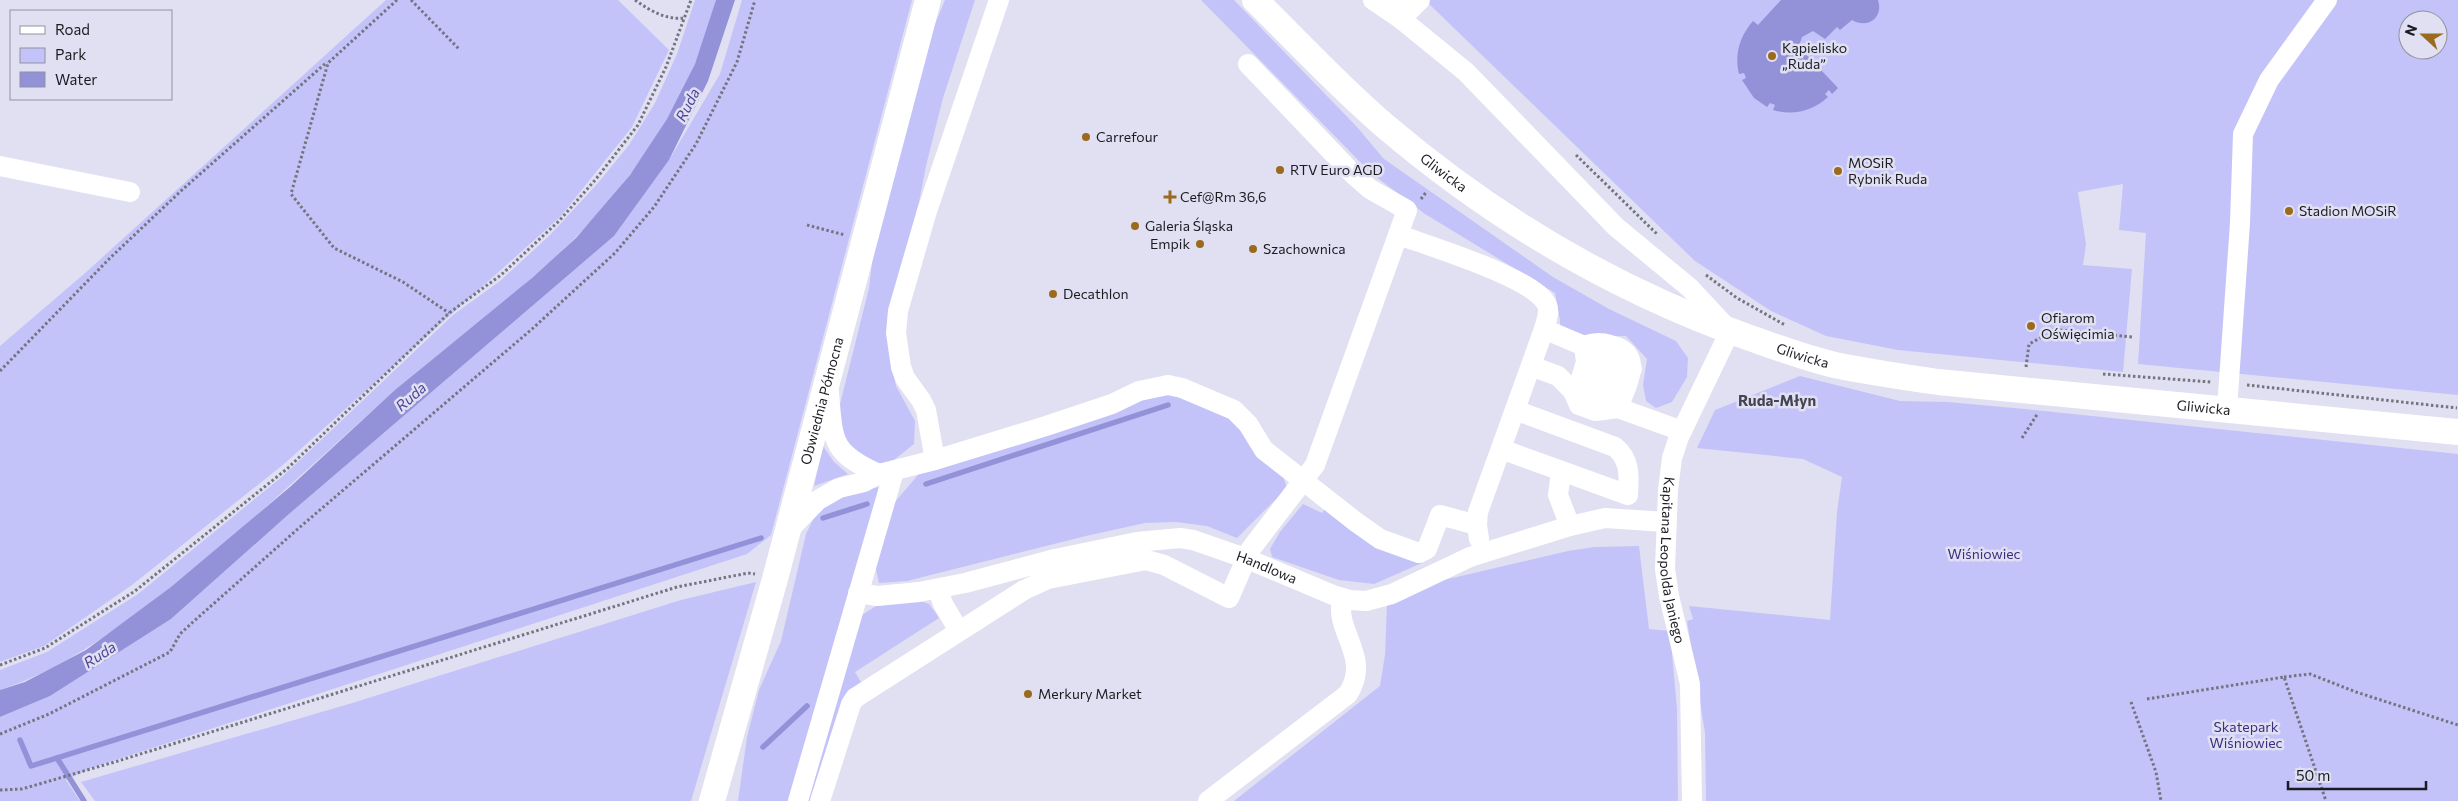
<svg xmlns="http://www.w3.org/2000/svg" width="2458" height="801" font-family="Commissioner,sans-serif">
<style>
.green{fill:#c3c3fa;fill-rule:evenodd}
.water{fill:#9391d7}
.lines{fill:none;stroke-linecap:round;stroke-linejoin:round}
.stream{stroke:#9391d7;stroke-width:5.5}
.path{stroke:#747480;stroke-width:3;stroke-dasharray:2.5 2.5;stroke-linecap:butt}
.minor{stroke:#fff;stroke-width:20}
.major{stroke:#fff;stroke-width:26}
.poi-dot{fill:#9b6a1d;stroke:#e0e0f2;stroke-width:2}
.labels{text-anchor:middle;stroke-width:5;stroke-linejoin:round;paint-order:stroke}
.poi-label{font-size:14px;fill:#1b1b22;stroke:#e0e0f2;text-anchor:start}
.street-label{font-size:14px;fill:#1b1b22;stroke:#e0e0f2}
.park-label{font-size:14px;fill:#3b2f80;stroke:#e0e0f2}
.water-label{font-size:15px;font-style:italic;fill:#4d4497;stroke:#e0e0f2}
.neighbourhood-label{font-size:15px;font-weight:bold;fill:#434351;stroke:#e0e0f2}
</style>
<rect width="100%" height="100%" fill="#e0e0f2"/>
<!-- green -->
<g class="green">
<polygon points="386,0 618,0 669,50 632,127 560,217 284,464 132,585 44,646 0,662 0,346 84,274"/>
<path d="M695,0h21c-15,63 -48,127 -88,177 -17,21 -35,43 -54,62 -55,55 -119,100 -178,151 -84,73 -162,151 -251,217 -47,35 -89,64 -145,83v-20l47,-18 91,-58 145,-118 170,-161 47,-34 50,-46 48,-52 31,-38 26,-42 22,-49z"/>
<polygon points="742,0 912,0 771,535 747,554 91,768 66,780 80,801 0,801 0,717 50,696 171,619 289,514 614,236 669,160 720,74"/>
<path d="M945,0h30l-32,98 -17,68 -36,188 6,32 19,35 -1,23 -29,23c-33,-12 -44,-23 -46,-59l30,-120 7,-59 56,-198z"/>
<polygon points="1201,0 1234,0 1357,127 1384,159 1553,277 1609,309 1676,341 1688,358 1687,377 1672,402 1656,408 1646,401 1643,385 1647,359 1626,336 1560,337 1560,320 1555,293 1425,214 1371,173"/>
<path d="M1425,0h1033v395l-320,-31 8,-131 -27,-3 4,-46 -45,8 8,52 -3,21 49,4 -9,103 -225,-22 -72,-14 -55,-25 -76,-50zM2408,20h30v30h-30z"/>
<polygon points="1800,376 1900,401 1948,402 2025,409 2458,454 2458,801 1706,801 1705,733 1687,621 1693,619 1689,606 1830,620 1837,512 1842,477 1803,459 1697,448 1715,410"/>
<polygon points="1164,393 1186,398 1225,413 1282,473 1287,488 1237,538 1207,526 1176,522 1145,523 1086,536 907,581 879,583 875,565 895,502 923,469 1140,399"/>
<polygon points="823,446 834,462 848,474 814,486"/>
<polygon points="879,487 838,640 789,801 738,801 747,737 759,690 781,641 806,534 818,509 843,493"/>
<polygon points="1303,504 1322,513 1325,509 1379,548 1422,563 1374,584 1339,580 1272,557 1270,549 1280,532"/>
<polygon points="1639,546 1649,629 1670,631 1677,709 1678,801 1234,801 1380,686 1385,655 1387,604 1444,580 1568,551 1594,547"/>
<polygon points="756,582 691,801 95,801 81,782 349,704 681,600"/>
<polygon points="920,601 929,604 939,618 855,672 862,684 813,801 807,801 862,615 876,606"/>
</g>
<!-- water -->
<g class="water">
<polygon points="716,0 735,0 708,81 669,160 614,236 289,514 171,619 50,696 0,717 0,690 25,682 86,650 171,587 290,487 395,390 532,278 576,238 630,175 667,119 695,64"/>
<path d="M1781,0h97c6,18 -11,29 -26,20l-12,10 -3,-3 -12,12 -12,-8 -11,6 -2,6 2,7 36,38 -6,6 -3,-4 -4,4 3,3c-15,14 -35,19 -55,13l2,-5 -5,-2 -3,4 -13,-9 -12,-18 4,-2 -2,-5 -5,1c-5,-20 1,-38 14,-53l5,4z"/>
</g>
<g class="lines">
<!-- stream -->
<g class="stream">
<polyline points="926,484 1168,405"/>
<polyline points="823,518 867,504"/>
<polyline points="20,740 31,766 761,538"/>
<polyline points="763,747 807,706"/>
<polyline points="57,758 84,801"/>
</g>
<!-- path -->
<g class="path">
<polyline points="397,0 328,63 291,194 334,248 403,282 449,313"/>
<polyline points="411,0 459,49"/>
<path d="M635,0c16,11 30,20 50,18"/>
<polyline points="1576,155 1657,234"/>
<polyline points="1421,199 1427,191"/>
<polyline points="807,225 845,235"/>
<polyline points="1706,275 1737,298 1785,325"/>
<polyline points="2026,367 2029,344 2044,336 2048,329 2133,337"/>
<polyline points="0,371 109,259 182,190 327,62"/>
<polyline points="2103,374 2211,382"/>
<polyline points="2247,385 2457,408"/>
<polyline points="2022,438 2038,413"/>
<polyline points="0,665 45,648 135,591 288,468 449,313 501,275 559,221 596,179 638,125 666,67 691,0"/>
<polyline points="2284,677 2310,674 2356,692 2458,725"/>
<polyline points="2147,699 2284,677 2326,801"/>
<polyline points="2131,702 2156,772 2161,801"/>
<polyline points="0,734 49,714 170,652 180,634 193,622 300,527 532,329 615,253 654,207 696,144 737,62 755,0"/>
<polyline points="0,790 22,789 118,761 677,587 748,573 755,574"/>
</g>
<!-- minor -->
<g class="minor">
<path id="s1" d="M1373,0l28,19 65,53 150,155 74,61 40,43 -51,106 -7,21 -4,32 -3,79 4,27 21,88 2,117"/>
<polyline points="1398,6 1401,19 1420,0"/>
<polyline points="0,166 130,192"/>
<path d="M1399,235c30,11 132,42 147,68 5,9 0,18 -2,26l-66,183 -1,13 2,14"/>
<polyline points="1544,329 1584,346 1596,357 1632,369"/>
<polyline points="1531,366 1558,376 1573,391 1582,395 1682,431"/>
<polyline points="1584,371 1626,386"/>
<path d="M1573,391l6,14 17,6 22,-3c7,-20 26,-49 -1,-61 -13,-5 -20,-5 -33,-1l2,16 -7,23 42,15"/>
<path d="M829,392c4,49 2,61 50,82"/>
<polyline points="2227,409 2240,223 2243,134 2269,80 2327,0"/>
<path d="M1501,449l127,46c1,-18 3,-35 -13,-48l-100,-37"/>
<polyline points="935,460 926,410 921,400 905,378 901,367 896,333 898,311 927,211 999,0"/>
<polyline points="1561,471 1558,495 1570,526"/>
<polyline points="788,531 818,500 839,488 864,482 879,474 935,460 1046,426 1112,404 1139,391 1168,385 1182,388 1234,410 1248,424 1264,450 1356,522 1380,539 1419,553 1427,549 1440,515 1477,525"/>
<polyline points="938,589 943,604 959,631"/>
<path id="s2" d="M858,593l19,3 42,-4 46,-9 90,-24 82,-17 43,-4 13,2 52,18 88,37 17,5 16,1 26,-7 78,-37 100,-31 35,-8 61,4"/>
<polyline points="798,801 894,471"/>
<polyline points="820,801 851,704 855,698 1024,590 1048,579 1146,560 1164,565 1229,598 1250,550 1315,465 1407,210 1370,189 1355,176 1248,64"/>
<path d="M1208,801l140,-107c24,-38 -14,-61 -6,-96"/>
</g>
<!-- major -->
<g class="major">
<path id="s3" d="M1255,0c43,42 84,87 130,126 107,91 230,164 362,211 29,10 58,21 88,28 34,7 68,12 103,17l520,50"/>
<path id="s4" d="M712,801l63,-222 153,-579"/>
</g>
</g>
<!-- markers -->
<g class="poi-dot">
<circle cx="1772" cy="56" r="5"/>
<circle cx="1086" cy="137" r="5"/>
<circle cx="1280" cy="170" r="5"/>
<circle cx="1838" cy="171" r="5"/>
<path d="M1167.5 189.5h5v5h5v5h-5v5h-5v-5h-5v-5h5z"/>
<circle cx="2289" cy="211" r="5"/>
<circle cx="1135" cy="226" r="5"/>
<circle cx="1200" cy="244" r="5"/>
<circle cx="1253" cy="249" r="5"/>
<circle cx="1053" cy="294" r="5"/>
<circle cx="2031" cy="326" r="5"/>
<circle cx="1028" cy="694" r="5"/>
</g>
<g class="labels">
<!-- poi labels -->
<g class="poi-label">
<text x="1782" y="53">Kąpielisko<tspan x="1782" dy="16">„Ruda”</tspan></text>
<text x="1096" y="142">Carrefour</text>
<text x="1848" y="168">MOSiR<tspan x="1848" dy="16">Rybnik Ruda</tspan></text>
<text x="1290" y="175">RTV Euro AGD</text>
<text x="1180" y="202">Cef@Rm 36,6</text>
<text x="2299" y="216">Stadion MOSiR</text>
<text x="1145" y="231">Galeria Śląska</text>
<text x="1190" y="249" text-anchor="end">Empik</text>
<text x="1263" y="254">Szachownica</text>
<text x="1063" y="299">Decathlon</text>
<text x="2041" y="323">Ofiarom<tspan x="2041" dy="16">Oświęcimia</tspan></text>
<text x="1038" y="699">Merkury Market</text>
</g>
<!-- street labels -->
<g class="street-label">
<text dy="5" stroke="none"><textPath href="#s3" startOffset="256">Gliwicka</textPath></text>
<text dy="5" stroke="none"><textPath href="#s3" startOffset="661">Gliwicka</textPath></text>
<text dy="5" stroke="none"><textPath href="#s4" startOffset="415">Obwiednia Północna</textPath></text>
<text dy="5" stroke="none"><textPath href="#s3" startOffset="1066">Gliwicka</textPath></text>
<text dy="5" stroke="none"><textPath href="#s1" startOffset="731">Kapitana Leopolda Janiego</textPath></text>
<text dy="5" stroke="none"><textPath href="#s2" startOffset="420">Handlowa</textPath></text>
</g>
<!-- park labels -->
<g class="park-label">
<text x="1984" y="559">Wiśniowiec</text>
<text x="2246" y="732">Skatepark<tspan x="2246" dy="16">Wiśniowiec</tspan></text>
</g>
<!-- water labels -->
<g class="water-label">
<text transform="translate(688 105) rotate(-63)" y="5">Ruda</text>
<text transform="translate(411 397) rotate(-41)" y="5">Ruda</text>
<text transform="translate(100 655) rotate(-33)" y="5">Ruda</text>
</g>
<!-- neighbourhood labels -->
<g class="neighbourhood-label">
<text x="1777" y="406">Ruda-Młyn</text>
</g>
</g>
<!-- legend -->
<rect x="10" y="10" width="162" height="90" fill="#e0e0f2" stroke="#91919f"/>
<rect x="20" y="26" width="25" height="8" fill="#ffffff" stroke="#91919f"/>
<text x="55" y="35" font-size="15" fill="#1b1b22">Road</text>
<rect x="20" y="48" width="25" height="15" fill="#c3c3fa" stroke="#91919f"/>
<text x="55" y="60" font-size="15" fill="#1b1b22">Park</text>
<rect x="20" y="72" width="25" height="15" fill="#9391d7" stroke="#91919f"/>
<text x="55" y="85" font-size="15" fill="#1b1b22">Water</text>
<!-- north arrow -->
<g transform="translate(2423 35) rotate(291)"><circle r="24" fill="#e0e0f2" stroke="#91919f"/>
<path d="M0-4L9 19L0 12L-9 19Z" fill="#9b6a1d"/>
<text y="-8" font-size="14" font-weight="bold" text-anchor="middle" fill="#1b1b22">N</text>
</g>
<!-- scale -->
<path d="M2288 781v8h138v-8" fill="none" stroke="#1b1b22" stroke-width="2.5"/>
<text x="2296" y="781" font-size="15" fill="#1b1b22" stroke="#e0e0f2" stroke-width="4" paint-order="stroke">50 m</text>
</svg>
